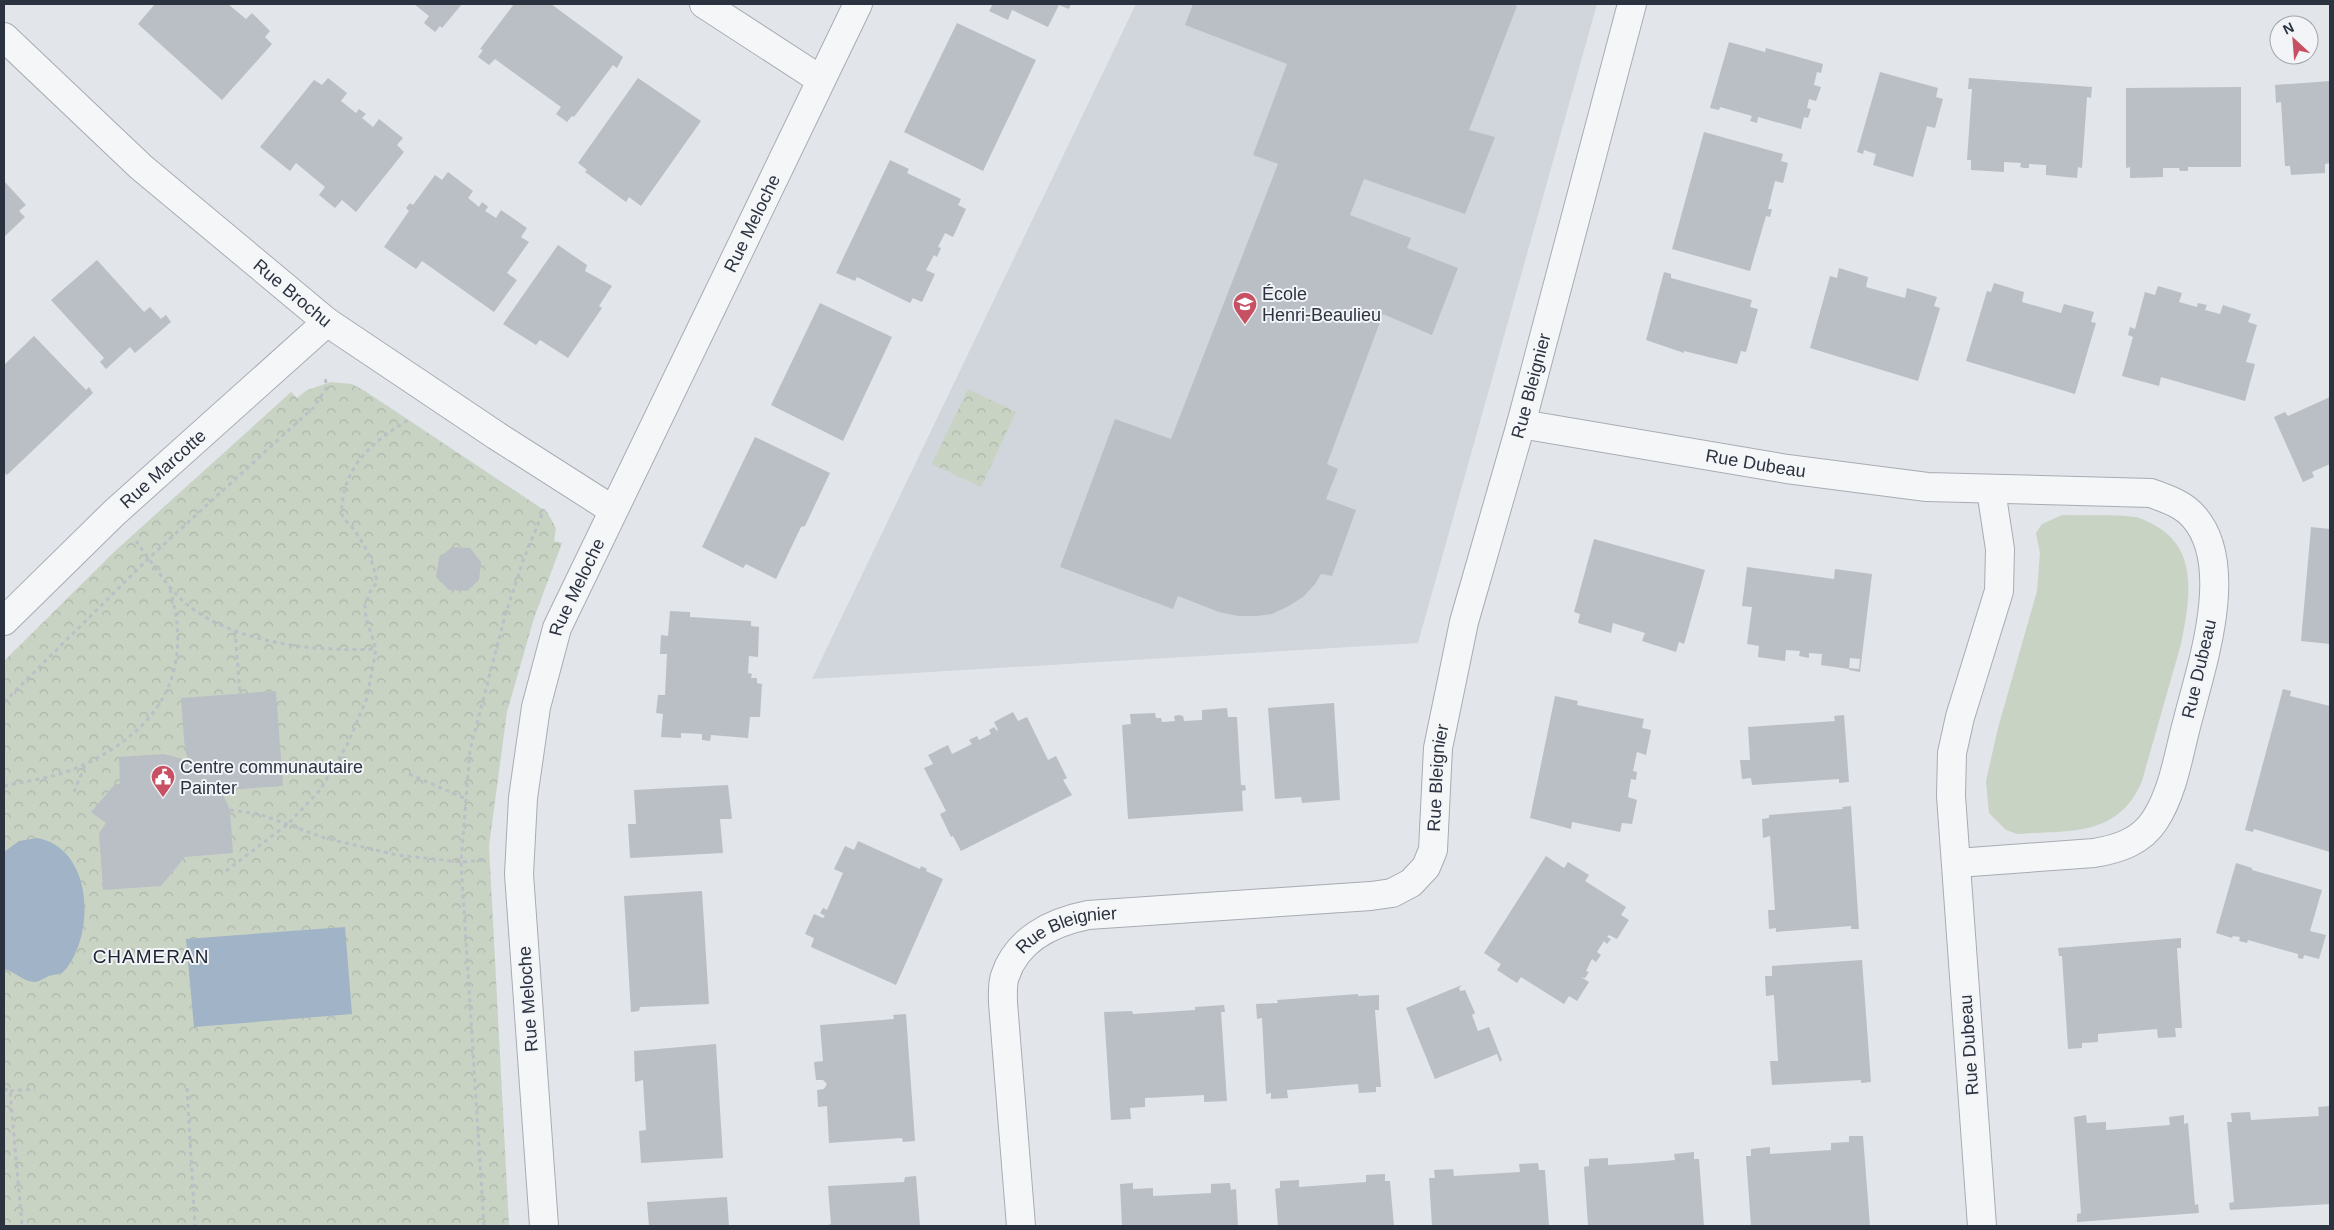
<svg xmlns="http://www.w3.org/2000/svg" width="2334" height="1230" font-family="Arial,sans-serif">
<style>
.built{fill:#d1d5dc}
.grass{fill:#c8d3c4}
.park{fill:url(#park-crowns)}
.water{fill:#a0b3c7}
.building{fill:#babfc6}
.lines{fill:none;stroke-linecap:round;stroke-linejoin:round}
.street-casing{stroke:#a7acb4;stroke-width:30}
.path{stroke:#bcbfc5;stroke-width:3;stroke-dasharray:4 4;stroke-linecap:butt}
.street{stroke:#f5f6f8;stroke-width:28}
.labels{text-anchor:middle;stroke-width:4;stroke-linejoin:round;paint-order:stroke}
.street-label{font-size:18px;fill:#2b3341;stroke:#f2f4f7}
.poi-label{font-size:18px;fill:#2b3341;stroke:#f2f4f7;text-anchor:start}
.neighbourhood-label{font-size:19px;letter-spacing:1px;fill:#1d2432;stroke:#f2f4f7}
</style>
<defs>
<pattern id="park-crowns" width="20" height="18" patternUnits="userSpaceOnUse" patternTransform="scale(1.25)"><rect width="20" height="18" fill="#c8d3c4"/><path d="M2 6a3 3 0 1 1 6 0M12 15a3 3 0 1 1 6 0" fill="none" stroke="#acb6aa"/></pattern>
</defs>
<rect width="100%" height="100%" fill="#e2e5ea"/>
<!-- built -->
<polygon class="built" points="1136,4 1597,4 1418,643 812,679"/>
<!-- grass -->
<path class="grass" d="M2062,515c24,1 50,-1 73,2 7,1 15,6 21,9 44,25 33,77 25,118l-39,137c-24,57 -73,49 -125,53l-11,-4 -17,-17 -3,-32 12,-53 39,-137 3,-38 -4,-20 6,-9z"/>
<!-- park -->
<g class="park">
<polygon points="331,382 352,384 365,391 547,512 556,528 554,541 562,543 534,618 507,712 489,846 509,1226 4,1226 4,661 114,552 291,392 297,398 307,390"/>
<polygon points="968,389 1016,412 981,487 932,464"/>
</g>
<!-- water -->
<g class="water">
<path d="M37,838c51,9 57,81 37,118 -3,5 -6,12 -11,16 -3,3 -10,2 -14,4 -5,2 -9,5 -14,6 -12,0 -20,-11 -31,-13v-117l15,-11z"/>
<polygon points="345,927 352,1014 194,1027 186,939"/>
</g>
<!-- building -->
<g class="building">
<polygon points="155,4 228,4 246,19 252,13 270,31 265,37 272,44 222,100 138,24"/>
<polygon points="414,4 462,4 442,28 440,26 435,32 424,23 429,16"/>
<polygon points="514,4 551,4 623,57 617,68 613,65 574,117 572,116 567,122 556,114 561,107 495,59 489,65 478,57 483,50 480,49"/>
<polygon points="993,4 1071,4 1069,9 1059,5 1048,27 1012,10 1008,20 989,11"/>
<polygon points="1193,4 1511,4 1517,6 1469,130 1495,137 1465,214 1364,179 1350,215 1411,238 1407,248 1458,268 1432,335 1383,314 1327,464 1338,469 1326,499 1356,510 1332,576 1321,574 1315,584 1303,597 1287,607 1272,614 1257,616 1238,616 1219,612 1178,596 1173,609 1060,567 1115,419 1171,439 1278,164 1253,155 1287,64 1185,25"/>
<polygon points="957,23 1036,60 983,171 904,132"/>
<polygon points="1729,42 1765,52 1766,48 1823,64 1821,73 1817,72 1814,85 1821,87 1816,101 1809,99 1807,108 1811,109 1808,118 1804,117 1801,129 1758,117 1757,123 1750,121 1752,116 1720,107 1719,110 1710,108"/>
<polygon points="1880,72 1938,88 1936,97 1943,99 1935,128 1927,126 1913,177 1873,165 1876,154 1864,150 1863,154 1857,152"/>
<polygon points="328,78 347,93 341,101 356,113 359,109 366,114 362,118 373,127 379,119 403,138 397,145 404,152 356,212 342,200 335,208 319,195 325,187 296,163 290,171 260,147 314,80 322,85"/>
<polygon points="638,78 701,121 641,206 629,197 626,202 585,172 587,170 578,163"/>
<polygon points="1969,78 2092,87 2091,98 2087,97 2082,168 2078,167 2077,178 2046,175 2046,165 2029,164 2029,168 2024,168 2020,167 2021,163 2004,162 2004,172 1971,170 1971,160 1967,160 1972,89 1968,89"/>
<polygon points="2330,81 2330,163 2325,164 2325,173 2291,175 2290,166 2285,166 2281,102 2276,103 2275,85"/>
<polygon points="2241,87 2241,167 2188,167 2188,171 2180,171 2179,168 2163,168 2163,177 2130,178 2130,167 2126,168 2126,88"/>
<polygon points="1704,132 1783,154 1781,161 1788,163 1783,183 1775,181 1768,209 1772,209 1770,217 1766,216 1750,271 1672,249"/>
<polygon points="890,160 909,169 907,173 961,199 958,205 966,209 953,237 945,233 938,247 941,248 937,257 934,255 926,270 935,274 922,302 913,298 910,303 857,277 855,281 836,273"/>
<polygon points="448,172 473,191 468,198 479,207 482,202 486,205 488,207 485,211 496,218 501,210 527,228 521,237 529,242 507,273 517,280 494,312 422,261 416,269 384,247 409,211 406,208 410,203 413,205 435,175 442,180"/>
<polygon points="4,181 26,205 19,211 25,217 4,237"/>
<polygon points="558,245 587,265 585,271 612,286 599,306 602,308 568,358 540,340 536,345 503,324"/>
<polygon points="97,260 144,312 150,307 161,319 166,315 171,322 135,353 130,347 106,369 100,362 104,358 51,300"/>
<polygon points="1839,268 1868,277 1866,287 1905,298 1907,288 1937,297 1934,306 1940,308 1918,381 1810,348 1830,276 1837,278"/>
<polygon points="1664,272 1671,274 1671,278 1752,300 1750,307 1758,309 1746,352 1741,351 1737,364 1684,351 1684,353 1646,340"/>
<polygon points="1994,283 2024,292 2022,302 2061,313 2064,304 2094,312 2091,322 2096,323 2075,394 1966,361 1987,291 1991,292"/>
<polygon points="2158,286 2182,293 2179,302 2197,307 2198,303 2207,305 2205,310 2220,314 2223,305 2251,314 2248,322 2257,325 2246,362 2255,364 2245,401 2161,377 2159,386 2122,376 2133,337 2128,335 2130,327 2135,329 2145,292 2155,295"/>
<polygon points="820,303 892,337 843,441 771,405"/>
<polygon points="34,336 86,390 89,387 93,393 7,475 4,472 4,365"/>
<polygon points="2330,397 2330,464 2312,472 2314,477 2303,482 2274,417 2285,412 2288,416"/>
<polygon points="755,437 830,473 805,526 801,527 776,579 746,564 743,568 702,547"/>
<polygon points="2311,527 2330,529 2330,644 2301,641"/>
<polygon points="1594,539 1705,570 1684,644 1679,642 1676,652 1642,641 1645,633 1613,623 1611,633 1578,623 1580,614 1574,612"/>
<polygon points="452,547 470,548 481,562 479,580 467,591 449,590 436,577 439,558"/>
<polygon points="1747,567 1834,579 1835,569 1872,574 1860,672 1849,670 1849,668 1859,669 1860,659 1850,658 1849,669 1821,665 1822,654 1809,653 1809,658 1799,656 1800,651 1786,650 1785,661 1758,657 1759,646 1747,644 1752,607 1742,606"/>
<polygon points="670,611 690,612 690,617 751,621 751,626 759,627 758,657 749,656 748,673 752,674 751,678 757,678 757,683 762,684 760,717 750,717 748,738 711,735 710,741 702,740 702,734 681,733 681,738 661,737 663,714 656,713 658,695 665,695 667,654 660,654 661,635 668,636"/>
<polygon points="2283,689 2291,691 2290,696 2330,706 2330,852 2254,829 2253,832 2245,830"/>
<polygon points="276,691 283,786 227,790 220,788 230,810 233,853 185,857 161,886 103,890 99,833 106,823 91,812 115,784 120,784 119,757 164,754 190,761 186,754 184,740 181,698"/>
<polygon points="1555,696 1578,701 1577,705 1644,719 1642,728 1651,730 1646,755 1637,752 1633,771 1637,772 1636,780 1631,779 1628,797 1637,800 1632,824 1622,823 1620,832 1572,822 1571,829 1530,818"/>
<polygon points="1334,703 1340,800 1302,803 1301,797 1275,799 1268,708"/>
<polygon points="1227,708 1228,717 1237,717 1241,785 1245,785 1246,790 1242,791 1243,811 1128,819 1122,725 1131,724 1130,714 1155,713 1156,718 1161,718 1162,722 1175,721 1174,716 1179,715 1183,716 1184,721 1202,720 1202,710"/>
<polygon points="1013,712 1018,721 1027,717 1048,760 1056,756 1067,778 1063,780 1072,795 961,851 953,836 951,837 940,814 946,811 924,768 933,764 928,755 948,745 952,754 972,744 969,740 977,736 979,740 991,734 989,730 994,727 997,731 998,730 994,722"/>
<polygon points="1844,715 1849,782 1839,783 1839,779 1752,785 1751,778 1742,779 1740,760 1750,760 1748,727 1835,721 1834,716"/>
<polygon points="728,785 732,819 720,819 723,853 630,858 628,824 636,824 634,790"/>
<polygon points="1851,806 1859,929 1851,929 1851,926 1776,932 1776,928 1769,929 1768,910 1775,910 1770,836 1763,838 1762,819 1769,818 1769,815 1843,809 1842,807"/>
<polygon points="858,841 920,869 921,866 927,869 926,871 943,879 896,985 811,947 814,938 805,934 814,914 823,918 825,916 820,913 823,908 827,910 843,873 834,869 845,846 854,850"/>
<polygon points="1546,856 1564,868 1568,862 1589,875 1585,881 1626,907 1621,915 1629,920 1617,939 1609,935 1607,937 1611,939 1607,944 1604,941 1597,952 1601,955 1596,962 1592,959 1586,971 1589,972 1585,978 1581,977 1589,982 1577,1001 1569,996 1564,1004 1521,977 1517,983 1497,970 1501,964 1484,953"/>
<polygon points="2236,863 2252,868 2252,870 2322,890 2310,931 2326,935 2319,959 2304,955 2303,959 2298,958 2298,954 2248,940 2247,943 2239,941 2240,937 2233,936 2232,938 2216,933"/>
<polygon points="702,891 709,1004 640,1007 639,1011 631,1012 624,896"/>
<polygon points="2181,938 2181,948 2177,948 2182,1028 2175,1028 2176,1037 2158,1038 2157,1029 2098,1034 2098,1042 2082,1043 2082,1048 2068,1049 2062,956 2059,956 2058,948"/>
<polygon points="1862,960 1871,1082 1861,1083 1861,1080 1772,1085 1770,1061 1778,1061 1774,995 1766,996 1765,976 1772,976 1772,966"/>
<polygon points="1462,985 1459,988 1460,991 1465,990 1475,1013 1472,1015 1478,1031 1489,1027 1502,1060 1500,1062 1497,1054 1435,1079 1406,1008"/>
<polygon points="1358,994 1358,996 1379,995 1379,1010 1375,1010 1381,1087 1376,1087 1376,1092 1359,1093 1358,1084 1287,1090 1288,1098 1271,1099 1271,1093 1266,1094 1262,1018 1257,1019 1256,1004 1278,1003 1277,1000"/>
<polygon points="1224,1005 1225,1012 1221,1012 1227,1101 1204,1102 1204,1095 1145,1098 1145,1107 1130,1108 1131,1119 1111,1120 1104,1012 1132,1011 1133,1014 1195,1010 1195,1007"/>
<polygon points="906,1014 915,1141 903,1142 902,1138 829,1143 827,1106 818,1107 817,1090 824,1089 827,1084 823,1080 816,1080 814,1062 823,1061 820,1025 894,1019 893,1015"/>
<polygon points="716,1044 723,1158 641,1163 639,1131 646,1130 643,1080 635,1082 634,1051"/>
<polygon points="2330,1106 2330,1204 2230,1210 2229,1203 2234,1202 2227,1122 2232,1122 2231,1113 2250,1112 2251,1120 2319,1116 2318,1107"/>
<polygon points="2086,1115 2087,1123 2106,1122 2106,1130 2170,1125 2169,1117 2184,1115 2184,1124 2188,1123 2195,1205 2198,1204 2199,1213 2077,1222 2077,1214 2081,1213 2074,1117"/>
<polygon points="1849,1136 1863,1136 1870,1226 1751,1226 1746,1156 1751,1156 1751,1149 1770,1147 1770,1154 1831,1150 1831,1143 1849,1142"/>
<polygon points="1694,1152 1694,1159 1699,1159 1704,1226 1588,1226 1584,1167 1589,1166 1589,1159 1608,1158 1608,1165 1642,1163 1675,1160 1674,1154"/>
<polygon points="1538,1163 1539,1170 1545,1170 1549,1226 1432,1226 1429,1178 1435,1178 1434,1170 1453,1169 1454,1176 1520,1172 1519,1164"/>
<polygon points="1385,1174 1385,1181 1390,1181 1394,1226 1278,1226 1275,1189 1280,1188 1280,1181 1299,1180 1299,1187 1366,1182 1366,1175"/>
<polygon points="916,1176 920,1226 824,1226 831,1224 828,1186 904,1182 905,1177"/>
<polygon points="1133,1183 1133,1189 1153,1188 1153,1196 1211,1193 1211,1184 1230,1183 1231,1190 1236,1189 1238,1226 1122,1226 1120,1184"/>
<polygon points="727,1197 729,1226 649,1226 647,1202"/>
</g>
<g class="lines">
<defs>
<g id="street">
<polyline points="704,4 821,80"/>
<path id="s1" d="M4,37l137,130 186,155 170,114 116,74"/>
<path id="s2" d="M1521,424l266,45 140,18 224,6c16,6 32,11 43,24 42,48 8,147 -6,202 -9,32 -14,72 -33,101 -14,22 -37,29 -61,33l-137,10"/>
<path id="s3" d="M4,621l110,-108 213,-191"/>
<path id="s4" d="M544,1226l-25,-352 4,-76 13,-91 21,-79 301,-624"/>
<path id="s5" d="M1021,1226l-18,-223c0,-8 -1,-19 2,-27 12,-37 48,-54 83,-61l283,-19 21,-3 19,-10 15,-16 7,-17 5,-102 26,-126 57,-198 111,-420"/>
<polyline points="1982,1226 1951,796 1952,753 1960,717 1999,591 2000,549 1991,490"/>
</g>
</defs>
<!-- street casing -->
<use href="#street" class="street-casing"/>
<!-- path -->
<g class="path">
<path d="M136,541c16,21 32,49 53,65 49,38 128,46 187,43"/>
<polyline points="235,631 240,693"/>
<polyline points="4,702 149,558 314,407 327,387 325,378"/>
<polyline points="409,774 466,799"/>
<path d="M4,786c23,-5 48,-8 70,-17 82,-35 123,-93 95,-183"/>
<polyline points="74,792 86,763"/>
<polyline points="230,810 259,814 325,838 397,855 461,862 484,860"/>
<path d="M226,871l62,-47 32,-34 27,-45 20,-47 9,-49 -10,-31 -1,-13 5,-13 7,-10c-3,-19 -11,-36 -23,-52 -3,-5 -10,-10 -12,-15 -1,-6 1,-17 2,-23 9,-35 35,-54 64,-72"/>
<polyline points="187,1088 195,1226"/>
<polyline points="4,1089 10,1091 22,1226"/>
<polyline points="10,1091 35,1089"/>
<polyline points="484,1226 461,862 470,750 505,616 523,561 544,509"/>
</g>
<!-- street -->
<use href="#street" class="street"/>
</g>
<!-- icons -->
<defs>
<symbol id="school-pin" viewBox="-11 -11 22 30"><path d="M0 17L-7.5 6A9.5 9.5 0 1 1 7.5 6Z" fill="#c75063" stroke="#f2f4f7"/><path d="M0-5L7-2L0 1L-7-2ZM-4 1L0 2.5L4 1V4Q0 6-4 4Z" fill="#fff"/></symbol>
<symbol id="civic-pin" viewBox="-11 -11 22 30"><path d="M0 17L-7.5 6A9.5 9.5 0 1 1 7.5 6Z" fill="#c75063" stroke="#f2f4f7"/><path d="M-.6-6.5H3V-4.5H.6V-3L4-1V1h2V6H-6V1h2V-1L-.6-3ZM-1.2 2.5V6h2.4V2.5Z" fill="#fff"/></symbol>
</defs>
<g fill-rule="evenodd">
<use href="#school-pin" x="1231" y="290" width="28" height="38"/>
<use href="#civic-pin" x="149" y="763" width="28" height="38"/>
</g>
<g class="labels">
<!-- street labels -->
<g class="street-label">
<text dy="6" stroke="none"><textPath href="#s4" startOffset="1052">Rue Meloche</textPath></text>
<text dy="6" stroke="none"><textPath href="#s1" startOffset="386">Rue Brochu</textPath></text>
<text dy="6" stroke="none"><textPath href="#s5" startOffset="1202">Rue Bleignier</textPath></text>
<text dy="6" stroke="none"><textPath href="#s2" startOffset="238">Rue Dubeau</textPath></text>
<text dy="6" stroke="none"><textPath href="#s3" startOffset="220">Rue Marcotte</textPath></text>
<text dy="6" stroke="none"><textPath href="#s4" startOffset="648">Rue Meloche</textPath></text>
<text transform="translate(2199 669) rotate(-77)" y="6">Rue Dubeau</text>
<text dy="6" stroke="none"><textPath href="#s5" startOffset="798">Rue Bleignier</textPath></text>
<text dy="6" stroke="none"><textPath href="#s5" startOffset="334">Rue Bleignier</textPath></text>
<text transform="translate(528 999) rotate(-94)" y="6">Rue Meloche</text>
<text transform="translate(1969 1045) rotate(-94)" y="6">Rue Dubeau</text>
</g>
<!-- poi labels -->
<g class="poi-label">
<text x="1262" y="300">École<tspan x="1262" dy="21">Henri-Beaulieu</tspan></text>
<text x="180" y="773">Centre communautaire<tspan x="180" dy="21">Painter</tspan></text>
</g>
<!-- neighbourhood labels -->
<g class="neighbourhood-label">
<text x="151" y="963">CHAMERAN</text>
</g>
</g>
<!-- border -->
<rect width="2334" height="1230" fill="none" stroke="#2b3341" stroke-width="10"/>
<!-- north arrow -->
<g transform="translate(2294 40) rotate(334)"><circle r="24" fill="#f2f4f7" stroke="#a2a7ae"/>
<path d="M0-4L9 19L0 12L-9 19Z" fill="#c75063"/>
<text y="-8" font-size="14" font-weight="bold" text-anchor="middle" fill="#2b3341">N</text>
</g>
</svg>
